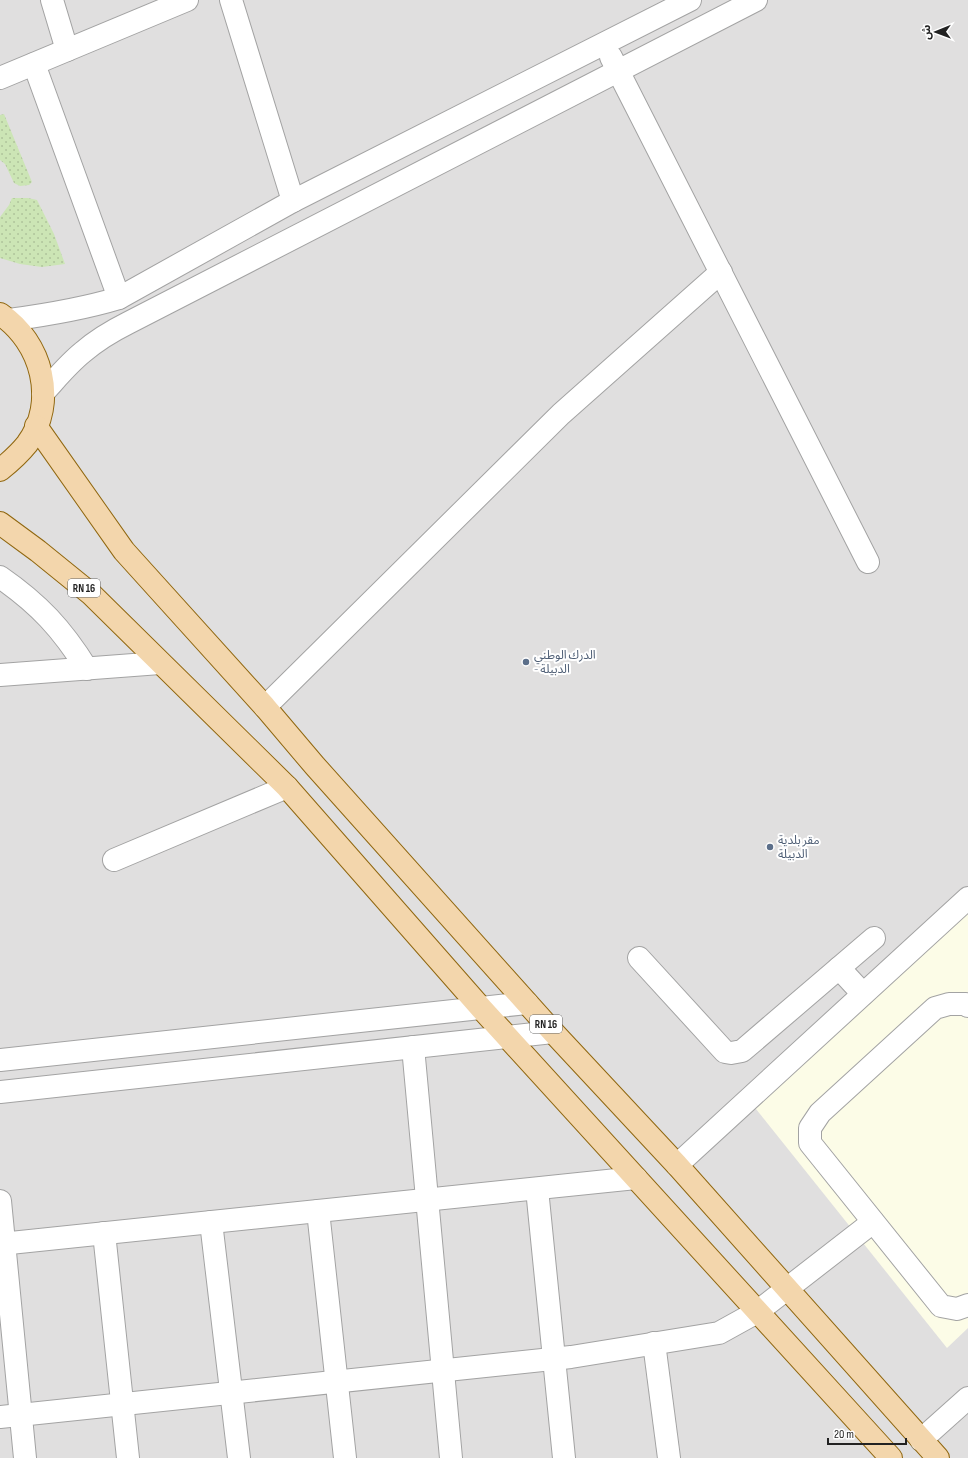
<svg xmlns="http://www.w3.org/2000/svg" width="968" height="1458" font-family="'Sofia Sans Condensed','Noto Sans Arabic',sans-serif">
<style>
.residential{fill:#e0dfdf}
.education{fill:#fcfce7}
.grass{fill:url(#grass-dots)}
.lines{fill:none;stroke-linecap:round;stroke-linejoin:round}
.minor-casing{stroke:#a3a3a3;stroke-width:24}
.major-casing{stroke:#90670f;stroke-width:24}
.minor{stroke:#fff;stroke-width:22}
.major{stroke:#f3d6ac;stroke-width:22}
.service-dot{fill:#5c6f8a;stroke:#fff;stroke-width:1.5}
.labels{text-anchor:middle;stroke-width:4;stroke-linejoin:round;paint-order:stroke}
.shield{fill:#fff;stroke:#646464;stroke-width:1}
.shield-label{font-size:11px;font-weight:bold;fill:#222}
.service-label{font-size:12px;fill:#4e5e75;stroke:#fff;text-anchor:start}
</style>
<defs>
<pattern id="grass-dots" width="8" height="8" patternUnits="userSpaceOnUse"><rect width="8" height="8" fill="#cce5b5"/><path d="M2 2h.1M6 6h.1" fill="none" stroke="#afc49b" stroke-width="1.8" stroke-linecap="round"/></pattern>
</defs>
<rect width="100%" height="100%" fill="#f1efea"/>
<!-- residential -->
<rect class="residential" x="0" y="0" width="968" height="1458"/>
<!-- education -->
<polygon class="education" points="968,910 968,1328 947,1348 752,1104"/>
<!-- grass -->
<g class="grass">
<polygon points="4,114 32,182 29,185 20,186 14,183 5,164 0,160 0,115"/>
<polygon points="12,198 28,198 37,200 54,234 65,264 42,267 20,264 0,258 0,217 9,205"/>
</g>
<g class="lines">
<defs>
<g id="minor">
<polyline points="52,0 67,50"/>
<polyline points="231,0 293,201"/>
<polyline points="611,57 868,562"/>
<polyline points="34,64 119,298"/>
<polyline points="0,78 187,0"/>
<path d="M9,320c37,-5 74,-11 110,-22l174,-97 397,-201"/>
<path d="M43,393c13,-14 25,-29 40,-41 14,-12 29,-21 45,-29l628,-323"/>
<path d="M0,577c39,27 62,52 87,92"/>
<polyline points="0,675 160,663"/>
<polyline points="265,707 561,414 721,272"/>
<polyline points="114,860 287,787"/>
<polyline points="639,958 725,1052 731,1053 742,1051 874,938"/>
<polyline points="839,968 863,994"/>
<polyline points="968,1006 966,1004 949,1004 935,1008 820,1113 810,1128 810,1143 941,1306 957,1309 968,1305"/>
<polyline points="413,1047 451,1458"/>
<polyline points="0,1060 527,1003"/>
<polyline points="0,1092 553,1032"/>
<polyline points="677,1165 968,898"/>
<polyline points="537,1189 564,1458"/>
<polyline points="0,1201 25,1458"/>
<polyline points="318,1211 345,1458"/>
<polyline points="211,1222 239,1458"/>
<polyline points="104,1233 128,1458"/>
<polyline points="0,1244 636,1178"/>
<polyline points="654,1343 669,1458"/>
<polyline points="0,1417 571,1357 719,1333 757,1312 873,1222"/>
<polyline points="921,1440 968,1398"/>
</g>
<g id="major">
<path d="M0,314c42,28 58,88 27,130 -8,10 -17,18 -27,26"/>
<polyline points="36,426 124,551 265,707 315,766 553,1032 677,1165 938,1458"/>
<polyline points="0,523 38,551 91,594 287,787 481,1008 891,1458"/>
</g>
</defs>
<!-- minor casing -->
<use href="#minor" class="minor-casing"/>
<!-- major casing -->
<use href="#major" class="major-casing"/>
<!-- minor -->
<use href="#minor" class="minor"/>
<!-- major -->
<use href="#major" class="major"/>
</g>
<!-- markers -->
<g class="service-dot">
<circle cx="526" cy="662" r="4"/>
<circle cx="770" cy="847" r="4"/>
</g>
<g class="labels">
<!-- shield labels -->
<g class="shield">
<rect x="68" y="579" width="32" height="18" rx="3"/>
<rect x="530" y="1015" width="32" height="18" rx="3"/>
</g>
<g class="shield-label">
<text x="84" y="592">RN 16</text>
<text x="546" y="1028">RN 16</text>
</g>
<!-- service labels -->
<g class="service-label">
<text x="534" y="659">الدرك الوطني<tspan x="534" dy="14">- الدبيلة</tspan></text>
<text x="778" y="844">مقر بلدية<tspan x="778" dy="14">الدبيلة</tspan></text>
</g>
</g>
<!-- north arrow -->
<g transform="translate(936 32) rotate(269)" stroke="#ffffff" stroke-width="3" paint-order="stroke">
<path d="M0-3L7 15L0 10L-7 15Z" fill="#222222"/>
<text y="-6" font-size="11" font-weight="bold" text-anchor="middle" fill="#222222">ش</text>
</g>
<!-- scale -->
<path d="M828 1438v6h78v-6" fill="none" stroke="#222222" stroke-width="2"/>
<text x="834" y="1438" font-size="12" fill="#222222" stroke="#ffffff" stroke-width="3" paint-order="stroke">20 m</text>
</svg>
